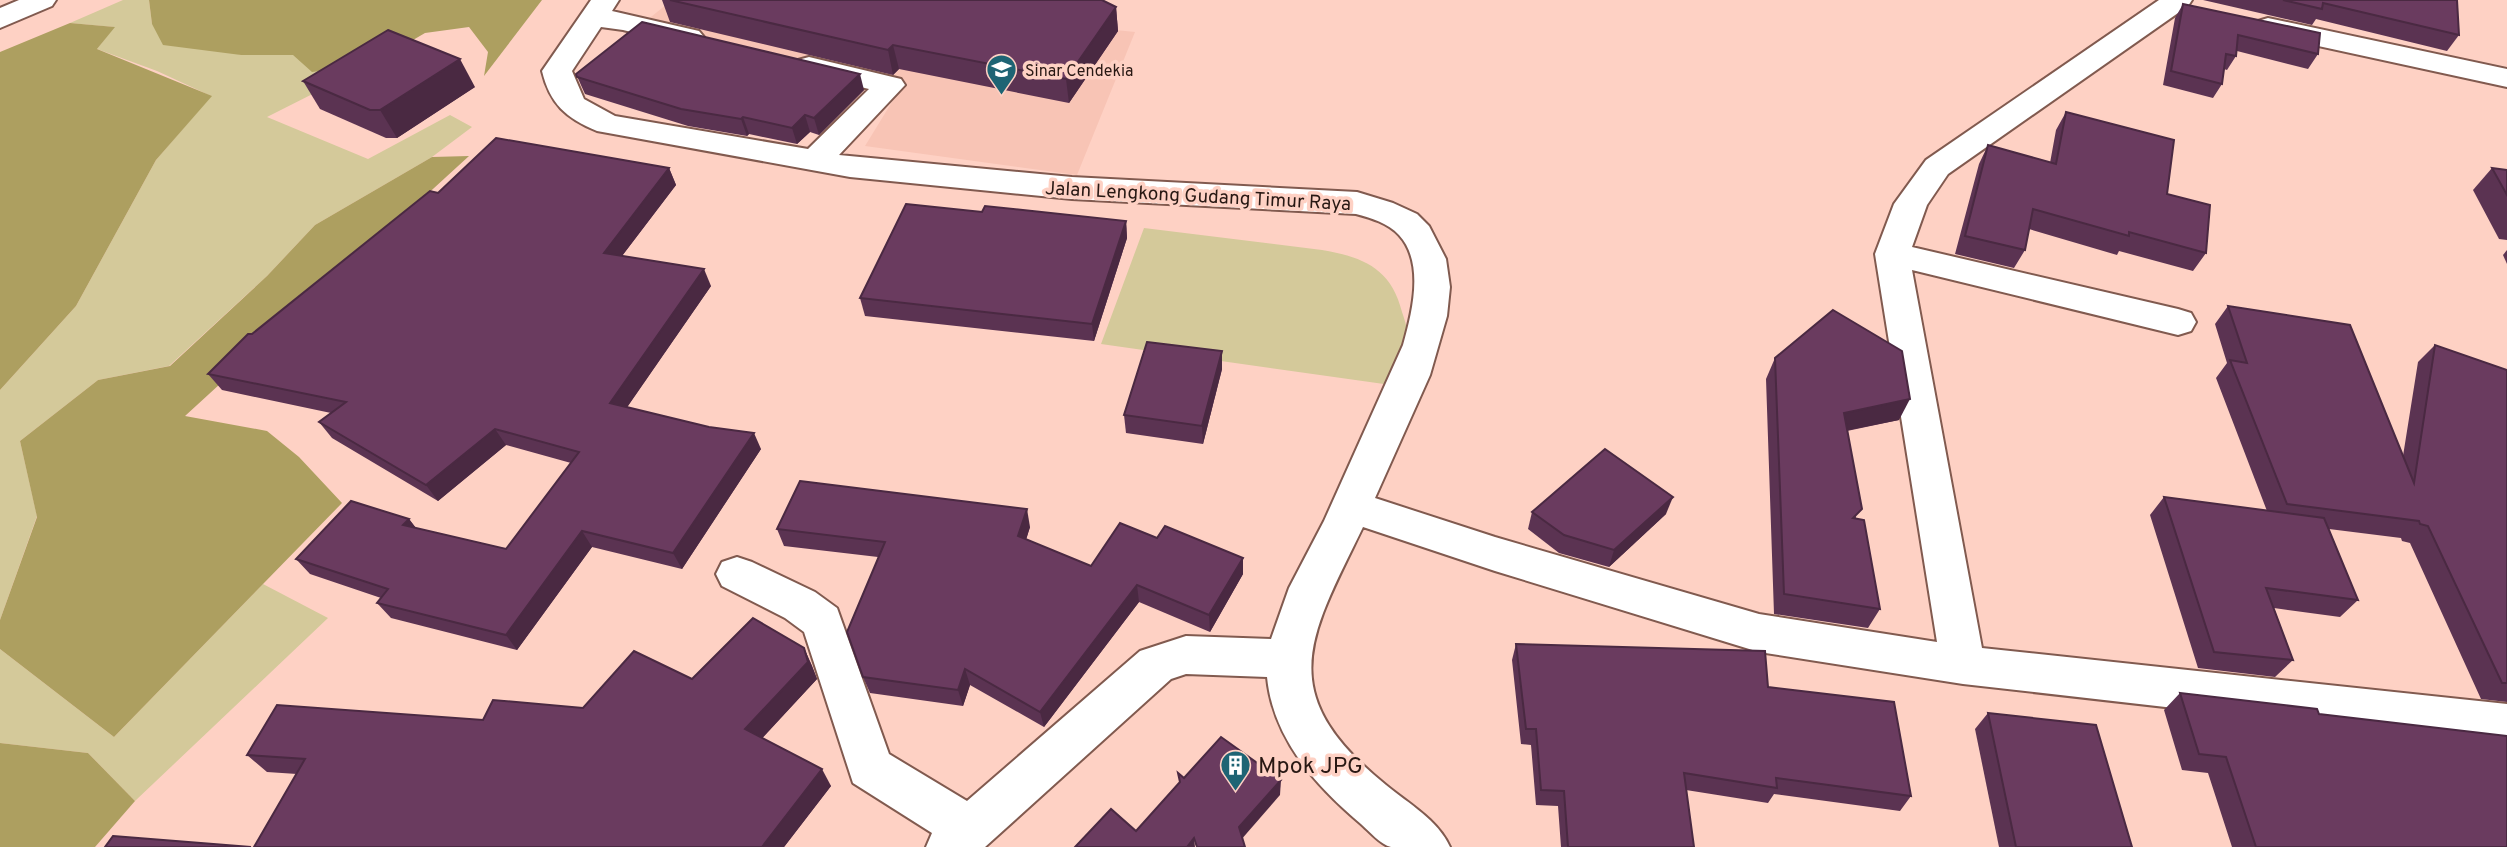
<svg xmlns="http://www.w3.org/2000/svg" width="2507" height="847" font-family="Overpass,sans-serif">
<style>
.built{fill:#f8c4b5}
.green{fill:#d4c99a}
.forest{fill:#ad9f60}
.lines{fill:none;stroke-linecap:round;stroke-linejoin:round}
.minor-casing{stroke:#815a4f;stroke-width:4}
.minor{fill:#fff;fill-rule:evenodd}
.wall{fill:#5b3352}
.shaded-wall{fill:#4a2942}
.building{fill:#6a3b5f;stroke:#4a2942;stroke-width:2}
.labels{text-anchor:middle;stroke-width:7;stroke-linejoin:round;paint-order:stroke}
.far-poi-label{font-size:16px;fill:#281813;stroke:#fed1c4;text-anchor:start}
.street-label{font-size:19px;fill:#281813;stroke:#fed1c4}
.near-poi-label{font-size:23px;fill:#281813;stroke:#fed1c4;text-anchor:start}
</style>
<rect width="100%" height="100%" fill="#fed1c4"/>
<!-- built -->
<polygon class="built" points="672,0 1060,0 1115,30 1135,32 1077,175 865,146 903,84 641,25"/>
<!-- green -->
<g class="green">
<polygon points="123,0 149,0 152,24 241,55 293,55 372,64 267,117 368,159 450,115 472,127 432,157 315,225 267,276 169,366 98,380 20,441 37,516 0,620 0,390 76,306 156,160 211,96 157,71 97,49 114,27 70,23"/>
<path d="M1144,228l178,22c41,7 69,18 80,62 2,6 5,14 5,21 -3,17 -11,35 -16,52l-290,-41z"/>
<polygon points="263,584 328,618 135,801 88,753 0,743 0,649 114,737"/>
</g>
<!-- forest -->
<g class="forest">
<polygon points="149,0 542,0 484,76 488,52 469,27 425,33 372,64 312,72 293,55 241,55 163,45 152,24"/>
<polygon points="70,23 115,27 97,49 212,96 156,160 76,306 0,390 0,52"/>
<polygon points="469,156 185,416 267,431 299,457 342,503 114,737 0,649 0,620 37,517 20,441 98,380 170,366 267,276 315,225 432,157"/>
<polygon points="0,743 88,753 135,801 95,847 0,847"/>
</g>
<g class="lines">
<defs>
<g id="minor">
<polygon points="19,0 56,0 52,6 0,28 0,8"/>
<path d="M591,0h28l-7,11 87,20 5,6 -5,6 -10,3 -66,-16 -22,-3 -29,44 12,28 31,17 193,33 61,-60 -71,-17 -4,-6 4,-6 11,-3 92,22 4,6 -66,70 233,22 285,15 36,11 24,11 12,12 17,33 4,28 -3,29 -17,59 -55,123 120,39 264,77 178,28 -62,-388 19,-50 32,-44 233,-160h33l-4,6 -240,168 -21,31 -15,42 266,62 13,4 5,9 -5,9 -13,4 -266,-65 70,378 525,56v42l-544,-62 -204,-32 -264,-81 -132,-44c-54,111 -91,166 23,258 23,19 52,35 64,62 -18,0 -42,0 -59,0 -10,-2 -22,-16 -30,-23 -45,-38 -88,-85 -94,-147l-81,-3 -15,5 -186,168h-59l6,-14 -79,-50 -49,-151 -19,-14 -63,-32 -6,-12 6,-12 15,-5 15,5 63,30 22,16 52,146 78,47 173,-150 46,-15 85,3 18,-51 35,-67 79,-176c9,-32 22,-82 -4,-110 -11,-12 -28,-17 -43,-21l-284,-15 -222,-22 -253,-46c-31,-13 -47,-27 -55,-60z"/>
<polygon points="2268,18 2507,69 2507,87 2258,33 2254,27 2258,21"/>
</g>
</defs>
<!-- minor casing -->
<use href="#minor" class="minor-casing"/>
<!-- minor -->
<use href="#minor" class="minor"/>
</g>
<!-- wall -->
<g class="wall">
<polygon points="662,0 1102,0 1116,7 1118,31 1069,103 899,69 893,75 670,22"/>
<polygon points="2203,0 2457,0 2459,35 2447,51 2316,19 2312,25"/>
<polygon points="2183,4 2318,54 2308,69 2237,51 2236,56 2227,70 2224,69 2222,84 2213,98 2163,85 2175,18"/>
<polygon points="576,74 864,90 819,135 810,132 797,144 749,134 747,136 688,126 585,94"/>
<polygon points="303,81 475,87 397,138 386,138 320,109"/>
<polygon points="2066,112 2167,194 2206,253 2193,271 2119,251 2117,255 2029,229 2025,250 2014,268 1955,254 1979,164 1988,145 2050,163 2056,130"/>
<polygon points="669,168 676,185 622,256 711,286 627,407 761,449 682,569 592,547 517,650 391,618 377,603 381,598 310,574 296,559 409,519 416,528 506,549 571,463 506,445 438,501 332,438 319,422 331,413 222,390 208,374 252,334 438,193"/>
<polygon points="2492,168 2507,170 2507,240 2499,239 2473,190"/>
<polygon points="982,212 1126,221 1127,238 1094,341 865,316 860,298"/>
<polygon points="2507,250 2507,264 2503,255"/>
<polygon points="2228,306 2403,456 2418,362 2435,345 2507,370 2507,702 2481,699 2410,543 2402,541 2401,538 2329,529 2358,600 2340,617 2274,608 2293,660 2275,677 2198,668 2150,515 2164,497 2267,511 2216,378 2227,363 2215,324"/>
<polygon points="1222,351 1222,369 1203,444 1126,433 1124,415"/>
<polygon points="1775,358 1899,420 1847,431 1856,518 1880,609 1868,628 1774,614 1766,379"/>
<polygon points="1532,512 1666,514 1609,567 1559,553 1528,529"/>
<polygon points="1030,527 1026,539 1091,566 1243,574 1210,632 1139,602 1044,727 970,685 963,706 870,693 863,677 878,557 784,546 777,529"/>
<polygon points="1516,644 1768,687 1911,796 1900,811 1774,794 1768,803 1686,790 1694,847 1561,847 1558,806 1536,805 1531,745 1521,744 1512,660"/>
<polygon points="804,648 812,666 817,679 762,738 831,786 784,847 254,847 297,774 267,772 247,755 483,720 583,708"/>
<polygon points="2180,693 2319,714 2507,847 2232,847 2208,773 2182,770 2164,710"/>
<polygon points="1988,713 2132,847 1999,847 1975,729"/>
</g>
<!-- shaded-wall -->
<g class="shaded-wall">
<polygon points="1116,7 1118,31 1069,103 1066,79"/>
<polygon points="893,45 899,69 893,75 888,50"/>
<polygon points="460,59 475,87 397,138 380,110"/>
<polygon points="860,74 864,90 819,135 814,118"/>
<polygon points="805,115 810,132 797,144 792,128"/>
<polygon points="743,117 749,134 747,136 741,119"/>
<polygon points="669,168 676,185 612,269 604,253"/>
<polygon points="1126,221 1127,238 1094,341 1092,324"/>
<polygon points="704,269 711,286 619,419 610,403"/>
<polygon points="1222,351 1222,369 1203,444 1202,426"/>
<polygon points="1910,399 1899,420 1834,433 1844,413"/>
<polygon points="495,429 506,445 438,501 426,485"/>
<polygon points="754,433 761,449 682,569 673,553"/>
<polygon points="1673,497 1666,514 1609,567 1614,550"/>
<polygon points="1027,509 1030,527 1022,553 1018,536"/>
<polygon points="409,519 421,535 403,525"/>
<polygon points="582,531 592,547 517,650 506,635"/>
<polygon points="1243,558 1243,574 1210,632 1209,615"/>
<polygon points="1137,585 1139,602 1044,727 1040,712"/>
<polygon points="804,648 812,666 817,679 755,746 745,729"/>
<polygon points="965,669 970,685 963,706 958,690"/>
<polygon points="822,769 831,786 784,847 762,847"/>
<polygon points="1281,780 1280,795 1240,841 1239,827"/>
<polygon points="1194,838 1195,847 1187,847"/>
</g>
<!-- building -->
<g class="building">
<polygon points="670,0 1102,0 1116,7 1066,79 893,45 888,50"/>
<polygon points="2283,0 2457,0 2459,35 2323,3 2322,9"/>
<polygon points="2183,4 2320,33 2318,54 2238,35 2236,56 2226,54 2222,84 2171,71"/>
<polygon points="642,22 860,74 814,118 805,115 792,128 743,117 741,119 681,109 577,77 576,74"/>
<polygon points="388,30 460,59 380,110 370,110 303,81"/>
<polygon points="2066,112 2174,140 2167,194 2210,205 2206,253 2129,232 2129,236 2033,209 2025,250 1965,236 1988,145 2056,164"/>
<polygon points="496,138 669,168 604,253 704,269 610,403 709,427 754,433 673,553 582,531 506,635 377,603 388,589 296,559 351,501 409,519 403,525 506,549 579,452 495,429 426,485 319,422 346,402 208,374 248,334 252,334 430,191 438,193"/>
<polygon points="2492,168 2507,170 2507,195"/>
<polygon points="906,204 982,212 985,206 1126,221 1092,324 860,298"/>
<polygon points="2228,306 2350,325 2414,483 2435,345 2507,370 2507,683 2502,683 2428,526 2420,524 2419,521 2287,504 2230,360 2247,363"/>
<polygon points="1833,310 1902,351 1910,399 1844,413 1862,509 1853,518 1864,520 1880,609 1784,594 1775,358"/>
<polygon points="1147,342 1222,351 1202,426 1124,415"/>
<polygon points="1605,449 1673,497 1614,550 1564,535 1532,512"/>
<polygon points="800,481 1027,509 1018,536 1091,566 1120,523 1157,538 1165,526 1243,558 1209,615 1137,585 1040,712 965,669 958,690 863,677 847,632 885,542 777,529"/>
<polygon points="2164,497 2324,518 2358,600 2266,588 2293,660 2214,652"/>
<polygon points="753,618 804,648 808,662 745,729 822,769 762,847 254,847 305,759 247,755 277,705 483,720 493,700 583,708 634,651 692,679"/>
<polygon points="1516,644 1765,651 1768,687 1894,702 1911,796 1776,778 1777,788 1684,773 1694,847 1568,847 1564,791 1541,790 1536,729 1526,729"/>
<polygon points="2180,693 2317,709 2319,714 2507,736 2507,847 2256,847 2226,757 2199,754"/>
<polygon points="1988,713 2096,725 2132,847 2016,847"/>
<polygon points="1221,737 1281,780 1239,827 1245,847 1197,847 1194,838 1187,847 1075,847 1111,809 1136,831 1180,782 1178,773 1184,778"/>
<polygon points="113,836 251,847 105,847"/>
</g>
<!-- icons -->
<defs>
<symbol id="school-pin" viewBox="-11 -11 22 30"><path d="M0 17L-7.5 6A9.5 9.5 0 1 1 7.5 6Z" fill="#1e6474" stroke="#fed1c4"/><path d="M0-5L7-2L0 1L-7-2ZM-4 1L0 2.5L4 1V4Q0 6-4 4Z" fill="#fff"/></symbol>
<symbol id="building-pin" viewBox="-11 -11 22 30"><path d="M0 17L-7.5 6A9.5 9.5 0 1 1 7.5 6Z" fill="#1e6474" stroke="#fed1c4"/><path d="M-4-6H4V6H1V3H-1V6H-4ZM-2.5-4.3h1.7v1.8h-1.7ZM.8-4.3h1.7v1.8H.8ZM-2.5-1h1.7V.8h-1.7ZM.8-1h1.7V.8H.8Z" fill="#fff"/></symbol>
</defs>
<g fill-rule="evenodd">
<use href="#school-pin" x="984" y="52" width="35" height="47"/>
<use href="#building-pin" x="1218" y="748" width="35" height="47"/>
</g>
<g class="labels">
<!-- far-poi labels -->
<g class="far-poi-label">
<text x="1025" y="76">Sinar Cendekia</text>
</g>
<!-- street labels -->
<g class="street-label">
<text transform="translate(1198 195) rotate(3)" y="7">Jalan Lengkong Gudang Timur Raya</text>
</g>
<!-- near-poi labels -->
<g class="near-poi-label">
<text x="1258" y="773">Mpok JPG</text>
</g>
</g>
</svg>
